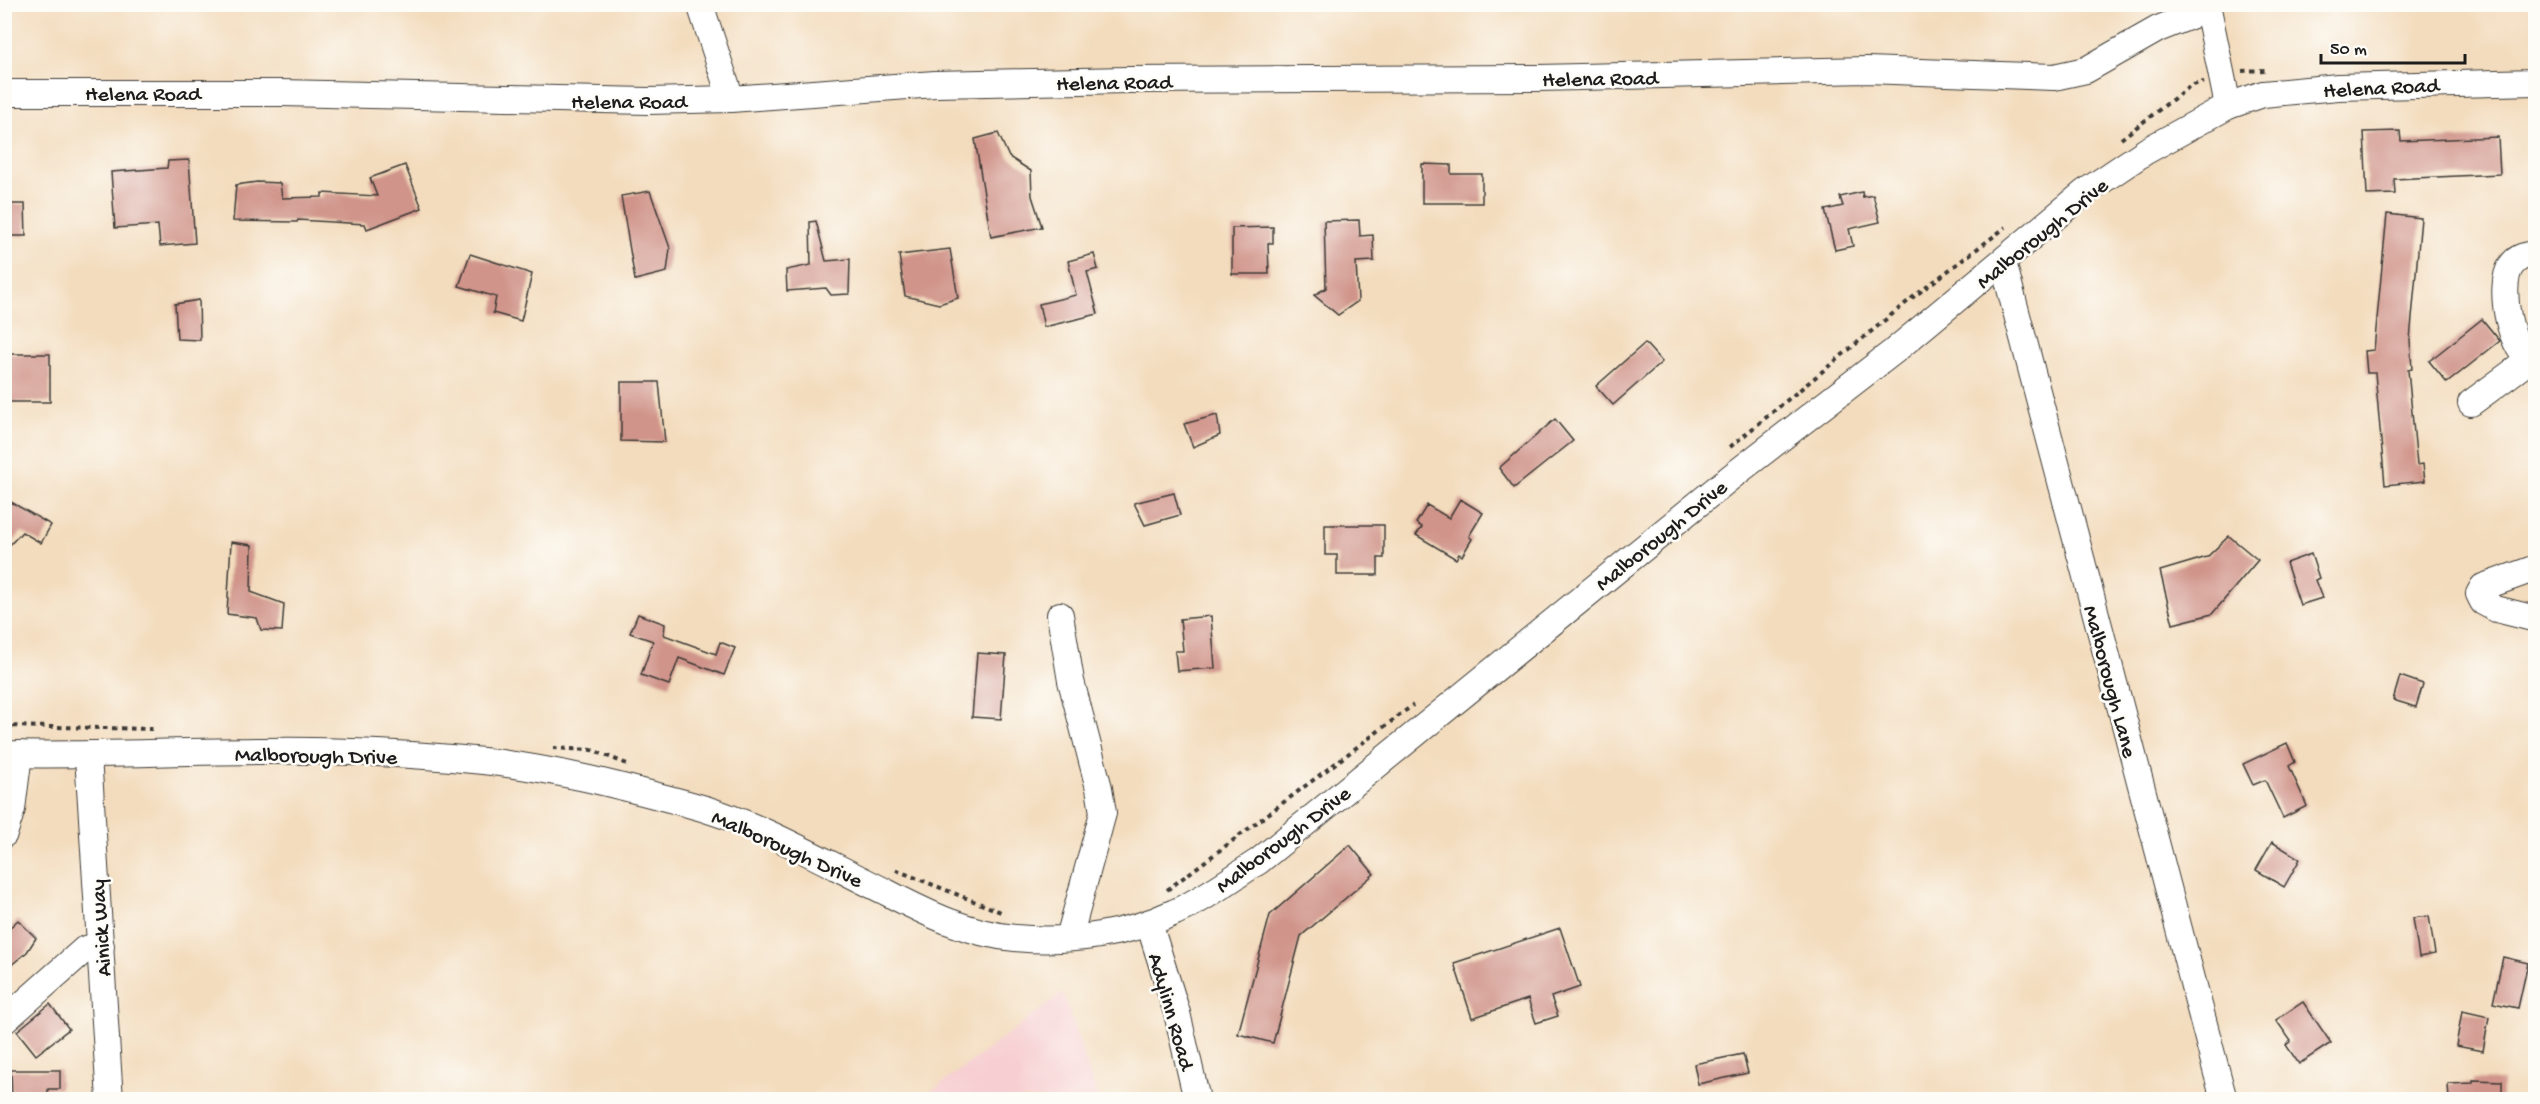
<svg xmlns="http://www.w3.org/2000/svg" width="2540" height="1104" font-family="'Gochi Hand',sans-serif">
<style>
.built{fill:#f7cfd2}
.building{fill:#d0948a}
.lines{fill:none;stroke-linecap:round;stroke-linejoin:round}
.minor-casing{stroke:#3c3934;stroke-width:28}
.path{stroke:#3c3934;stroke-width:4;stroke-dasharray:4.5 4.5;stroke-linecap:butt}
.minor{stroke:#fff;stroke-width:26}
.labels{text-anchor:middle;stroke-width:5;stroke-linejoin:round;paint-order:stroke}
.street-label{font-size:22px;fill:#1c1c1c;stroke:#fdfcf7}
</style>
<rect width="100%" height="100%" fill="#fdfcf7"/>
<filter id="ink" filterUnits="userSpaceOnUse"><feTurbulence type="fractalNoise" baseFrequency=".0167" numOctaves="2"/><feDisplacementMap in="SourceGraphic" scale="12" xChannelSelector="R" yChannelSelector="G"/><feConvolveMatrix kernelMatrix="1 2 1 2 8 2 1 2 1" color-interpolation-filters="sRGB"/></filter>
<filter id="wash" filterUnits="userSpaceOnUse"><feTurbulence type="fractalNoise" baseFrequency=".008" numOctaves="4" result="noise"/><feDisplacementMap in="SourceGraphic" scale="24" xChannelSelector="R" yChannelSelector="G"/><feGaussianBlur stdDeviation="1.35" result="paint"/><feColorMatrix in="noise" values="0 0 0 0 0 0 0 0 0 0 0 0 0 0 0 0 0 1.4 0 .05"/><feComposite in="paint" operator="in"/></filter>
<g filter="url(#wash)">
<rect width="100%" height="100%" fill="#f3dcbd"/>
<!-- built -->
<polygon class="built" points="1063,993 1098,1099 921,1099"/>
<g id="blocks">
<!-- building -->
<g class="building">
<polygon points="2400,131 2401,141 2498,137 2500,174 2394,179 2395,194 2367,195 2364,132"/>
<polygon points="998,133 1009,157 1031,171 1032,196 1042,227 991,237 975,139"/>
<polygon points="189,160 195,243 160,246 158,225 115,228 111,172 167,168 168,161"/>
<polygon points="1422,164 1451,165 1451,174 1482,174 1482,203 1422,203"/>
<polygon points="405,165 422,208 367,229 365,224 298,220 297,222 233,221 236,185 257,182 280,183 282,198 322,197 322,193 377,196 370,178"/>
<polygon points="650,191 670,248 667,272 635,280 621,196"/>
<polygon points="1862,192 1863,197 1873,195 1880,222 1849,229 1853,246 1835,250 1825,210 1843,206 1840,197"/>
<polygon points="4,204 25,204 26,236 5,236"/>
<polygon points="2387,214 2421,218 2410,340 2412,369 2408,370 2417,465 2423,464 2425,481 2385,485 2375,373 2367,373 2365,351 2374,350"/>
<polygon points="1359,220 1360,236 1373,235 1374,261 1356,262 1358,301 1338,315 1314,295 1326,288 1324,221"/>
<polygon points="816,221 826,261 850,259 849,294 831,295 826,288 787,291 786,270 811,265 810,222"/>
<polygon points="1273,227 1273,243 1268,243 1269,274 1232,274 1232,228"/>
<polygon points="950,249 958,298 939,304 905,296 899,255"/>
<polygon points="470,254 532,274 521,321 493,313 496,297 459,286"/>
<polygon points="1094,254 1098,269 1087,272 1098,314 1044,327 1039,304 1076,295 1068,261"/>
<polygon points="199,300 200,340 177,339 175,304"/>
<polygon points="2482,319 2500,341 2447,383 2429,361"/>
<polygon points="1645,343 1662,362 1613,405 1596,386"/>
<rect x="4" y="354" width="46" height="48"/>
<polygon points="621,382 659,382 665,442 621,441"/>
<polygon points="1217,415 1220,435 1193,447 1184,424"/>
<polygon points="1555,419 1573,441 1514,488 1499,468"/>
<polygon points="1174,493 1180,515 1145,525 1134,503"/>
<polygon points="4,498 51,525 41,543 22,532 4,551"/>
<polygon points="1460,499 1483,513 1469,536 1472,539 1462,556 1459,554 1456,559 1416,535 1422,527 1416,523 1427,505 1449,518"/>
<polygon points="1325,525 1384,525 1384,558 1378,558 1378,575 1337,575 1337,555 1325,555"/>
<polygon points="2229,536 2258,560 2212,614 2173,624 2160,571 2207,557"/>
<polygon points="231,542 252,545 251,592 284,604 282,631 261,630 257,618 227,614"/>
<polygon points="2311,554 2319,578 2315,580 2322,598 2300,605 2286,563"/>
<polygon points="638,614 665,624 664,635 716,654 720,642 735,648 724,675 679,658 669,685 641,675 653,641 630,633"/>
<polygon points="1211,616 1215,668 1177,671 1175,651 1183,651 1180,619"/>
<polygon points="977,653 1006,655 1001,719 972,717"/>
<polygon points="2400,676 2423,684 2416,707 2393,700"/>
<polygon points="2287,743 2295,762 2289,766 2307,806 2283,818 2265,780 2253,785 2243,764"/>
<polygon points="2272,842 2300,859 2284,887 2256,870"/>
<polygon points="1350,845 1374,874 1301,936 1273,1043 1238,1034 1270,915"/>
<polygon points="2429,916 2435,954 2419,957 2413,918"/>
<polygon points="18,920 36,938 27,952 4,971 4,933"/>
<polygon points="1560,928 1580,987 1551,997 1558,1016 1536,1023 1528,999 1472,1018 1454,963"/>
<polygon points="2503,957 2528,963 2518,1008 2493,1003"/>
<polygon points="2303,1002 2331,1043 2299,1064 2286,1045 2291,1041 2276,1020"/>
<polygon points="50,1004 69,1029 36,1055 17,1031"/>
<polygon points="2462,1011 2489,1017 2483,1051 2456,1046"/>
<polygon points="1743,1054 1748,1073 1698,1084 1694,1064"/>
<polygon points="11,1070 60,1070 60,1089 48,1089 48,1100 12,1100"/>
<polygon points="2473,1080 2502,1081 2502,1100 2449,1100 2448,1084 2473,1083"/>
</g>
</g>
</g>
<g filter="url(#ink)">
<use href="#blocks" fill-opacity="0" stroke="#3c3934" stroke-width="1.5"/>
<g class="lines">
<defs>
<g id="minor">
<polyline points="700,4 731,99"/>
<polyline points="2207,4 2228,106"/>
<polyline points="4,93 281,93 648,101 731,99 935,84 1127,80 1539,78 1867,70 2054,77 2086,70 2158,29 2208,9"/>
<path d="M2536,254c-11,1 -19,3 -25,12 -14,20 -1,89 25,98"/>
<polyline points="2003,262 2224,1100"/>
<polyline points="2471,403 2528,361"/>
<polyline points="2536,568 2483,587 2479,594 2483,602 2496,609 2536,619"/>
<polyline points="1060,615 1071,681 1099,788 1103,813 1069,938"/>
<path d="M4,754c88,2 175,-3 263,-3 72,-1 145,3 216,10 70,7 138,25 205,43 69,18 134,57 198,88 40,21 83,42 129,46 53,5 112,-3 160,-26 30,-13 57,-34 84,-51l472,-384 162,-125 192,-160 61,-41 82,-45 35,-12 75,-7 198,-5"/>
<polyline points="88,756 110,1100"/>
<polyline points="4,834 12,809 19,754"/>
<polyline points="1149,923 1177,1013 1197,1100"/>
<polyline points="4,1021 85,949 101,946"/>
</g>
</defs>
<!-- minor casing -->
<use href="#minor" class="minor-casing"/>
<!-- path -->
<g class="path">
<polyline points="2242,71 2265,70"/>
<polyline points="2121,139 2190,86 2204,82"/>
<polyline points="1730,447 1912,298 2006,227"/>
<polyline points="4,726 153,729"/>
<polyline points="553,748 592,750 627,764"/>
<polyline points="896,870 1001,912"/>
<polyline points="1167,890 1413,705"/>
</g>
<!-- minor -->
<use href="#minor" class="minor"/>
</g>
</g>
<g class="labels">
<!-- street labels -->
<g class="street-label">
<text transform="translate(1600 77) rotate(-1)" y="8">Helena Road</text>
<text transform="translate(1114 81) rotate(-1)" y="8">Helena Road</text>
<text transform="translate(2381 86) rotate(-3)" y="8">Helena Road</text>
<text x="143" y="100">Helena Road</text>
<text x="629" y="108">Helena Road</text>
<text transform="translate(2041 232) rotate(-39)" y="8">Malborough Drive</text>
<text transform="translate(1660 534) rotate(-39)" y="8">Malborough Drive</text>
<text transform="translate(2112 681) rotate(75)" y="8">Malborough Lane</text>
<text transform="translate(316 754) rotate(1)" y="8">Malborough Drive</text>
<text transform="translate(1282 838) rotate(-37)" y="8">Malborough Drive</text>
<text transform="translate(788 847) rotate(24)" y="8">Malborough Drive</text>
<text transform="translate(99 928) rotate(-94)" y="8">Ainick Way</text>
<text transform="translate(1173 1011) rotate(74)" y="8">Adylinn Road</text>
</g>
</g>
<!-- margin -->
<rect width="2540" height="1104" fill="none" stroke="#fdfcf7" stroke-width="24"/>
<!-- scale -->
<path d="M2321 54v9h144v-9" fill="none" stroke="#1c1c1c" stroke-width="3"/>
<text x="2330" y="54" font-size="18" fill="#1c1c1c" stroke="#fdfcf7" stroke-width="4.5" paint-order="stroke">50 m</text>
</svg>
